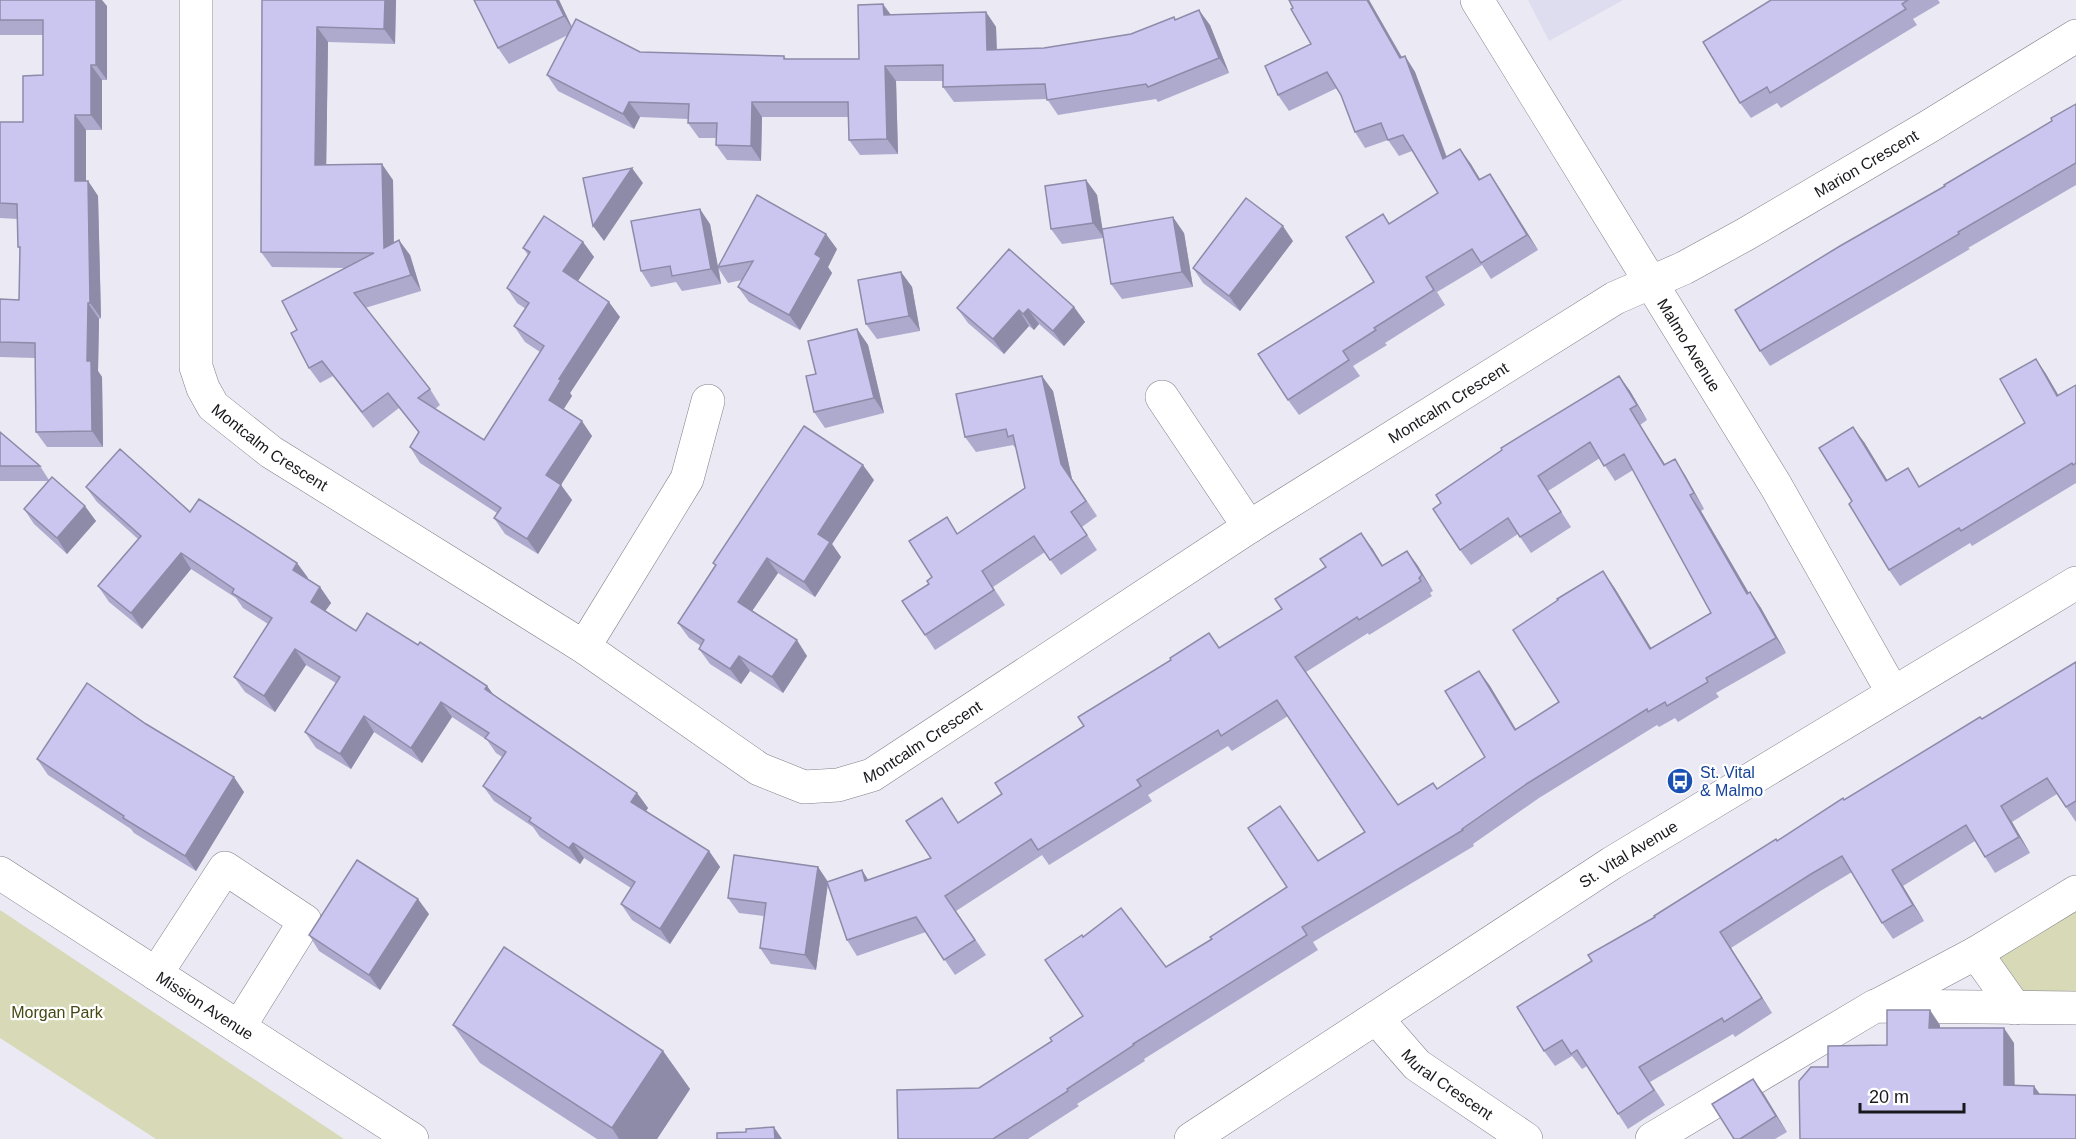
<svg xmlns="http://www.w3.org/2000/svg" width="2076" height="1139" font-family="Arial,sans-serif">
<style>
.built{fill:#deddef}
.green{fill:#d8dab7}
.lines{fill:none;stroke-linecap:round;stroke-linejoin:round}
.minor-casing{stroke:#82818b;stroke-width:34}
.minor{stroke:#fff;stroke-width:33}
.wall{fill:#aeaace}
.shaded-wall{fill:#8d8ba8}
.building{fill:#cac6f0;stroke:#8d8ba8;stroke-width:1.5}
.labels{text-anchor:middle;stroke-width:4.5;stroke-linejoin:round;paint-order:stroke}
.street-label{font-size:16px;fill:#19191d;stroke:#fff}
.transit-label{font-size:16px;fill:#164399;stroke:#fff;text-anchor:start}
.park-label{font-size:16px;fill:#474815;stroke:#fff}
</style>
<rect width="100%" height="100%" fill="#eae9f4"/>
<!-- built -->
<polygon class="built" points="1528,0 1623,0 1549,41"/>
<!-- green -->
<g class="green">
<polygon points="2076,908 2076,993 2023,991 2004,976 2000,958 2013,945"/>
<polygon points="0,910 344,1139 156,1139 0,1038"/>
</g>
<g class="lines">
<defs>
<g id="minor">
<path id="s1" d="M196,0v367l7,21 10,18 58,46 313,195 175,122 45,18 34,-2 34,-10 377,-248 366,-229 69,-30 62,-34 182,-107 148,-91"/>
<path id="s2" d="M1477,0l299,486 117,207"/>
<polyline points="1162,397 1249,527"/>
<polyline points="584,647 687,479 708,401"/>
<path id="s3" d="M0,873l412,266"/>
<polyline points="1976,953 2015,1008"/>
<polyline points="156,974 225,868 305,921 239,1027"/>
<polyline points="1880,1004 1976,953 2076,892"/>
<path id="s4" d="M1376,1018l41,47 109,74"/>
<path id="s5" d="M1191,1139l421,-276 464,-280"/>
<polyline points="1652,1139 1875,1006 2076,1008"/>
</g>
</defs>
<!-- minor casing -->
<use href="#minor" class="minor-casing"/>
<!-- minor -->
<use href="#minor" class="minor"/>
</g>
<!-- wall -->
<g class="wall">
<polygon points="0,0 107,6 107,80 102,80 102,130 86,130 86,181 88,181 98,196 101,318 99,319 98,371 102,377 103,447 47,447 36,432 35,358 0,357 0,299 19,300 20,249 18,247 18,219 0,218 0,122 23,122 43,75 43,35 0,35"/>
<polygon points="262,0 396,0 395,44 328,42 326,165 393,180 394,242 410,255 421,291 365,308 430,389 440,405 435,409 484,440 540,352 525,342 514,326 526,309 517,303 507,288 528,255 523,248 583,242 594,257 577,281 620,317 570,393 572,396 563,409 592,436 561,485 572,500 538,554 505,534 494,518 497,513 420,463 410,447 419,433 399,408 373,428 333,376 320,383 309,368 297,330 346,268 272,267 261,252"/>
<polygon points="559,0 572,27 640,52 784,56 786,59 859,59 891,15 986,12 996,27 997,49 1044,48 1131,34 1176,20 1210,25 1229,73 1158,102 1156,99 1058,115 1047,99 954,102 943,87 943,81 896,81 898,154 860,155 849,140 849,117 762,117 761,161 727,160 716,145 716,138 699,138 688,123 688,119 640,117 634,129 558,91 547,75 568,35 509,64 498,48"/>
<polygon points="1289,0 1369,0 1402,57 1405,56 1415,72 1447,157 1460,149 1480,179 1490,174 1500,189 1538,250 1491,279 1482,265 1437,292 1445,305 1385,343 1387,345 1353,366 1360,376 1299,415 1288,400 1374,282 1389,224 1438,193 1412,151 1399,156 1388,140 1365,148 1355,132 1341,95 1337,88 1289,111 1278,95 1311,44"/>
<polygon points="1771,0 1938,0 1940,3 1913,19 1917,25 1781,108 1777,103 1751,118 1740,103"/>
<polygon points="2076,104 2076,185 1968,248 1970,249 1770,366 1760,351 1945,186 2052,121"/>
<polygon points="1086,180 1097,195 1102,229 1184,233 1193,287 1122,299 1111,284 1103,238 1062,244 1051,229"/>
<polygon points="710,224 718,266 837,249 828,267 832,273 800,330 749,302 738,287 742,280 728,283 719,269 721,284 682,291 676,282 651,287 641,271"/>
<polygon points="1293,241 1240,311 1203,283 1193,268"/>
<polygon points="901,272 912,287 920,331 877,339 866,324"/>
<polygon points="1074,307 1085,322 1064,346 1039,324 1034,330 1029,326 1004,354 968,323 957,308"/>
<polygon points="857,329 868,345 884,413 825,428 814,412 816,374"/>
<polygon points="2036,359 2046,374 2059,396 2076,385 2076,483 1972,546 1970,543 1900,586 1889,570 1852,501 1864,442 1887,480 1920,486 2025,423"/>
<polygon points="1619,376 1630,391 1647,420 1640,425 1665,465 1685,475 1704,509 1701,511 1749,593 1750,592 1761,608 1786,653 1716,693 1719,697 1678,722 1675,718 1659,727 1657,725 1539,798 1473,844 1474,846 1313,942 1318,950 1144,1059 1145,1061 1077,1104 1079,1106 1028,1139 898,1139 1052,1041 1083,1016 1083,937 1166,967 1212,939 1287,887 1318,861 1365,832 1288,716 1232,751 1228,746 1148,795 1152,801 1049,865 1042,855 956,911 986,955 955,975 926,932 857,956 847,940 828,884 816,970 771,964 760,948 764,916 739,913 728,898 818,867 828,882 862,870 868,880 931,858 959,823 1002,794 1220,648 1282,609 1372,548 1383,566 1407,551 1418,566 1433,591 1430,593 1432,596 1369,635 1368,633 1306,672 1398,805 1437,789 1485,757 1479,671 1490,686 1516,729 1559,702 1614,587 1651,648 1711,613 1633,470 1615,481 1600,458 1548,491 1571,527 1531,553 1518,534 1471,565 1460,550"/>
<polygon points="1053,391 1072,479 1097,516 1082,527 1097,550 1061,575 1045,552 993,587 1005,605 935,650 925,635 929,584 932,577 958,533 1025,488 1016,449 1013,445 976,452 965,437"/>
<polygon points="0,432 40,466 49,480 96,521 67,554 34,524 24,509 48,481 0,481"/>
<polygon points="874,480 832,544 841,557 815,597 778,573 752,611 807,656 783,693 750,671 741,684 710,664 699,649 701,646 689,638 678,623 715,565 713,563"/>
<polygon points="86,487 190,512 297,563 308,578 307,579 320,587 331,603 325,611 356,631 418,645 487,686 493,694 637,793 648,808 646,811 709,851 720,867 670,944 632,920 621,904 631,888 584,858 580,864 540,837 533,827 494,801 483,786 502,757 496,753 487,740 452,717 422,763 374,732 351,769 316,748 305,732 336,683 306,665 275,712 245,692 234,677 268,624 243,608 236,598 191,569 142,629 109,602 98,586 138,539 97,502"/>
<polygon points="2076,662 2076,822 2057,794 2012,822 2030,853 1995,873 1975,841 1903,886 1924,921 1893,939 1882,923 1852,872 1822,890 1731,948 1772,1013 1735,1037 1733,1034 1650,1082 1665,1105 1628,1129 1587,1066 1582,1069 1572,1056 1555,1066 1544,1051 1592,961 1655,917 1777,841 1844,800 1982,719"/>
<polygon points="37,759 244,792 196,871 134,833 131,829 48,775"/>
<polygon points="429,914 380,990 319,951 309,935"/>
<polygon points="453,1025 663,1051 690,1089 657,1139 597,1139 480,1063"/>
<polygon points="1753,1079 1787,1132 1775,1139 1734,1139"/>
</g>
<!-- shaded-wall -->
<g class="shaded-wall">
<polygon points="96,0 102,0 107,6 107,80 96,65"/>
<polygon points="385,0 396,0 395,44 384,29"/>
<polygon points="556,0 559,0 574,32 564,16"/>
<polygon points="1367,0 1369,0 1410,72 1405,56 1415,72 1453,175 1443,159 1400,58"/>
<polygon points="883,4 894,19 884,15"/>
<polygon points="1199,10 1210,25 1229,73 1219,58"/>
<polygon points="986,12 996,27 997,65 987,50"/>
<polygon points="317,27 328,42 326,181 315,165"/>
<polygon points="91,65 102,80 102,130 91,115"/>
<polygon points="885,66 896,81 898,154 887,139"/>
<polygon points="629,102 640,117 634,129 623,114"/>
<polygon points="752,102 762,117 761,161 751,146"/>
<polygon points="75,115 86,130 86,197 75,181"/>
<polygon points="1460,149 1471,164 1490,196 1479,180"/>
<polygon points="382,164 393,180 394,263 384,248"/>
<polygon points="632,168 643,183 604,241 593,226"/>
<polygon points="1490,174 1500,189 1538,250 1527,235"/>
<polygon points="1086,180 1097,195 1104,238 1093,223"/>
<polygon points="88,181 98,196 101,318 90,303"/>
<polygon points="700,209 710,224 721,284 711,269"/>
<polygon points="1173,217 1184,233 1193,287 1182,272"/>
<polygon points="1283,226 1293,241 1240,311 1229,296"/>
<polygon points="826,234 837,249 828,267 832,273 800,330 789,315 815,254"/>
<polygon points="399,240 410,255 421,291 411,275"/>
<polygon points="583,242 594,257 574,287 563,271"/>
<polygon points="901,272 912,287 920,331 909,316"/>
<polygon points="609,302 620,317 570,393 572,396 560,415 549,400 559,379"/>
<polygon points="88,303 99,319 98,371 102,377 103,447 92,431 87,361"/>
<polygon points="1074,307 1085,322 1064,346 1053,331"/>
<polygon points="1028,309 1039,324 1034,330 1023,314"/>
<polygon points="1019,310 1029,326 1004,354 993,339"/>
<polygon points="857,329 868,345 884,413 874,398"/>
<polygon points="2036,359 2046,374 2068,412 2057,396"/>
<polygon points="1042,376 1053,391 1072,479 1097,516 1061,464"/>
<polygon points="1619,376 1630,391 1647,420 1637,405"/>
<polygon points="1630,409 1640,425 1675,480 1664,465"/>
<polygon points="582,421 592,436 557,491 546,475"/>
<polygon points="1853,427 1864,442 1897,496 1886,481"/>
<polygon points="1675,459 1685,475 1704,509 1694,493"/>
<polygon points="863,465 874,480 832,544 841,557 815,597 804,582 818,534"/>
<polygon points="561,485 572,500 538,554 527,539"/>
<polygon points="1690,495 1701,511 1758,609 1747,594"/>
<polygon points="85,506 96,521 67,554 57,538"/>
<polygon points="1361,533 1372,548 1393,582 1382,566"/>
<polygon points="1407,551 1418,566 1433,591 1422,575"/>
<polygon points="181,553 191,569 142,629 131,613"/>
<polygon points="767,558 778,573 748,617 738,602"/>
<polygon points="297,563 308,578 303,586 293,570"/>
<polygon points="1603,571 1614,587 1661,664 1650,649"/>
<polygon points="320,587 331,603 321,617 311,602"/>
<polygon points="1750,592 1761,608 1786,653 1776,638"/>
<polygon points="797,640 807,656 783,693 772,677"/>
<polygon points="295,649 306,665 275,712 264,696"/>
<polygon points="739,656 750,671 741,684 730,669"/>
<polygon points="1479,671 1490,686 1525,745 1515,730"/>
<polygon points="487,686 498,701 485,689"/>
<polygon points="441,702 452,717 422,763 411,748"/>
<polygon points="364,716 374,732 351,769 340,754"/>
<polygon points="234,777 244,792 196,871 185,856"/>
<polygon points="637,793 648,808 642,817 631,802"/>
<polygon points="2001,806 2012,822 2030,853 2019,837"/>
<polygon points="573,843 584,858 580,864 569,848"/>
<polygon points="709,851 720,867 670,944 660,929"/>
<polygon points="818,867 828,882 816,970 805,955"/>
<polygon points="862,870 872,886 865,881"/>
<polygon points="1892,870 1903,886 1924,921 1913,905"/>
<polygon points="418,899 429,914 380,990 369,975"/>
<polygon points="1720,932 1731,948 1772,1013 1762,998"/>
<polygon points="1930,1010 1940,1025 1940,1043 1929,1028"/>
<polygon points="2004,1028 2014,1043 2015,1101 2004,1085"/>
<polygon points="663,1051 690,1089 657,1139 619,1139 612,1128"/>
<polygon points="1753,1079 1764,1094 1787,1132 1776,1116"/>
<polygon points="2034,1086 2045,1101 2034,1094"/>
<polygon points="774,1127 782,1139 775,1139"/>
</g>
<!-- building -->
<g class="building">
<polygon points="0,0 96,0 96,65 91,65 91,115 75,115 75,181 88,181 90,303 88,303 87,361 91,361 92,431 36,432 35,343 0,342 0,299 19,300 20,247 18,247 17,204 0,203 0,122 23,122 23,76 43,75 43,20 0,20"/>
<polygon points="262,0 385,0 384,29 317,27 315,165 382,164 384,248 399,240 411,275 354,293 430,389 418,398 484,440 544,346 514,326 529,303 507,288 530,252 523,248 544,216 583,242 563,271 609,302 559,379 561,380 549,400 582,421 546,475 561,485 527,539 494,518 501,508 410,447 419,432 388,393 362,412 322,361 309,368 291,333 297,330 282,301 374,253 261,252"/>
<polygon points="474,0 556,0 564,16 498,48"/>
<polygon points="1289,0 1367,0 1400,58 1405,56 1443,159 1460,149 1479,180 1490,174 1527,235 1481,263 1472,249 1426,277 1434,290 1374,328 1376,330 1343,351 1349,360 1288,400 1258,354 1374,282 1346,237 1383,214 1389,224 1438,193 1403,135 1388,140 1381,123 1355,132 1341,95 1327,72 1278,95 1265,66 1311,44 1291,9 1293,8"/>
<polygon points="1771,0 1908,0 1902,4 1906,9 1770,93 1767,87 1740,103 1703,42"/>
<polygon points="883,4 884,15 986,12 987,50 1044,48 1131,34 1174,17 1175,20 1199,10 1219,58 1148,87 1146,84 1047,100 1045,84 943,87 943,65 885,66 887,139 849,140 848,102 752,102 751,146 716,145 717,123 688,123 689,104 629,102 623,114 547,75 576,19 640,52 784,56 784,59 859,59 858,5"/>
<polygon points="2076,104 2076,163 1958,232 1959,234 1760,351 1735,310 1840,246 1945,186 1944,185 2052,121 2051,118"/>
<polygon points="632,168 593,226 583,178"/>
<polygon points="1086,180 1093,223 1051,229 1045,186"/>
<polygon points="757,195 826,234 815,254 821,258 789,315 738,287 753,261 718,267"/>
<polygon points="1246,198 1283,226 1229,296 1193,268"/>
<polygon points="700,209 711,269 672,276 670,266 641,271 631,221"/>
<polygon points="1173,217 1182,272 1111,284 1102,229"/>
<polygon points="1009,249 1074,307 1053,331 1028,309 1023,314 1019,310 993,339 957,308"/>
<polygon points="901,272 909,316 866,324 858,280"/>
<polygon points="857,329 874,398 814,412 806,376 816,374 808,341"/>
<polygon points="2036,359 2057,396 2076,385 2076,463 2073,465 2072,463 1961,531 1959,528 1889,570 1849,504 1852,501 1819,448 1853,427 1886,481 1908,468 1919,487 2025,423 2000,379"/>
<polygon points="1042,376 1061,464 1086,501 1071,512 1087,535 1050,560 1034,536 982,571 994,590 925,635 902,601 929,584 927,581 932,577 909,541 947,517 957,534 1025,488 1013,435 1008,437 1006,429 965,437 956,394"/>
<polygon points="1619,376 1637,405 1630,409 1664,465 1675,459 1694,493 1690,495 1747,594 1750,592 1776,638 1706,678 1708,682 1667,706 1665,702 1648,712 1647,709 1528,783 1462,829 1463,830 1302,927 1307,935 1133,1044 1134,1045 1067,1089 1068,1091 993,1139 898,1139 897,1090 979,1088 1052,1041 1050,1038 1083,1016 1045,960 1082,935 1083,937 1121,908 1166,967 1212,939 1210,937 1287,887 1248,828 1280,806 1318,861 1365,832 1277,700 1221,736 1218,730 1137,780 1141,786 1038,850 1031,839 945,896 975,940 944,960 916,917 847,940 827,882 862,870 865,881 931,858 906,821 942,798 958,823 1002,794 995,783 1084,726 1078,717 1171,660 1170,658 1209,633 1219,648 1282,609 1275,599 1326,567 1320,559 1361,533 1382,566 1407,551 1422,575 1419,578 1421,581 1359,620 1357,617 1295,657 1398,805 1433,783 1437,789 1485,757 1445,691 1479,671 1515,730 1559,702 1513,630 1558,600 1557,599 1603,571 1650,649 1711,613 1624,454 1604,466 1590,442 1538,476 1561,512 1520,537 1508,518 1460,550 1433,509 1441,503 1436,495 1502,450 1501,448"/>
<polygon points="804,426 863,465 818,534 830,542 804,582 767,558 738,602 797,640 772,677 739,656 730,669 699,649 704,640 678,623 716,565 713,563"/>
<polygon points="0,432 40,466 0,466"/>
<polygon points="120,449 190,512 199,499 297,563 293,570 320,587 311,602 356,631 367,613 418,645 420,642 487,686 485,689 637,793 631,802 709,851 660,929 621,904 635,882 573,843 569,848 529,821 531,818 483,786 506,752 485,738 489,733 441,702 411,748 364,716 340,754 305,732 340,677 295,649 264,696 234,677 272,618 232,593 234,589 181,553 131,613 98,586 141,536 86,487"/>
<polygon points="52,477 85,506 57,538 24,509"/>
<polygon points="2076,662 2076,801 2066,807 2047,778 2001,806 2019,837 1985,857 1966,825 1892,870 1913,905 1882,923 1842,856 1811,874 1720,932 1762,998 1724,1022 1722,1018 1639,1067 1654,1090 1618,1114 1577,1050 1571,1054 1562,1040 1544,1051 1517,1007 1592,961 1588,955 1655,917 1654,916 1776,839 1777,841 1843,798 1844,800 1980,717 1982,719"/>
<polygon points="87,683 146,724 234,777 185,856 123,818 124,816 37,759"/>
<polygon points="734,855 818,867 805,955 760,948 766,903 728,898"/>
<polygon points="357,860 418,899 369,975 309,935"/>
<polygon points="504,947 663,1051 612,1128 453,1025"/>
<polygon points="1887,1010 1930,1010 1929,1028 2004,1028 2004,1085 2034,1086 2034,1094 2076,1095 2076,1139 1800,1139 1799,1081 1811,1067 1828,1067 1828,1046 1887,1045"/>
<polygon points="1753,1079 1776,1116 1740,1139 1734,1139 1712,1104"/>
<polygon points="774,1127 775,1139 717,1139 717,1133 746,1132 746,1129"/>
</g>
<!-- icons -->
<defs>
<symbol id="bus-disc" viewBox="-11 -11 22 22"><circle r="9.5" fill="#1a4fb4" stroke="#fff"/><path d="M-5-6H5V4H4V6H2V4H-2V6H-4V4H-5ZM-3.5-4V0h7V-4ZM-3.5 1.2v1.5H-2V1.2ZM2 1.2v1.5H3.5V1.2Z" fill="#fff"/></symbol>
</defs>
<g fill-rule="evenodd">
<use href="#bus-disc" x="1665" y="766" width="30" height="30"/>
</g>
<g class="labels">
<!-- street labels -->
<g class="street-label">
<text dy="6" stroke="none"><textPath href="#s1" startOffset="2352">Marion Crescent</textPath></text>
<text dy="6" stroke="none"><textPath href="#s2" startOffset="405">Malmo Avenue</textPath></text>
<text dy="6" stroke="none"><textPath href="#s1" startOffset="1870">Montcalm Crescent</textPath></text>
<text dy="6" stroke="none"><textPath href="#s1" startOffset="480">Montcalm Crescent</textPath></text>
<text dy="6" stroke="none"><textPath href="#s1" startOffset="1244">Montcalm Crescent</textPath></text>
<text dy="6" stroke="none"><textPath href="#s5" startOffset="522">St. Vital Avenue</textPath></text>
<text dy="6" stroke="none"><textPath href="#s3" startOffset="244">Mission Avenue</textPath></text>
<text dy="6" stroke="none"><textPath href="#s4" startOffset="98">Mural Crescent</textPath></text>
</g>
<!-- transit labels -->
<g class="transit-label">
<text x="1700" y="778">St. Vital<tspan x="1700" dy="18">&amp; Malmo</tspan></text>
</g>
<!-- park labels -->
<g class="park-label">
<text x="57" y="1018">Morgan Park</text>
</g>
</g>
<!-- scale -->
<path d="M1860 1103v9h104v-9" fill="none" stroke="#19191d" stroke-width="3"/>
<text x="1869" y="1103" font-size="18" fill="#19191d" stroke="#ffffff" stroke-width="4.5" paint-order="stroke">20 m</text>
</svg>
